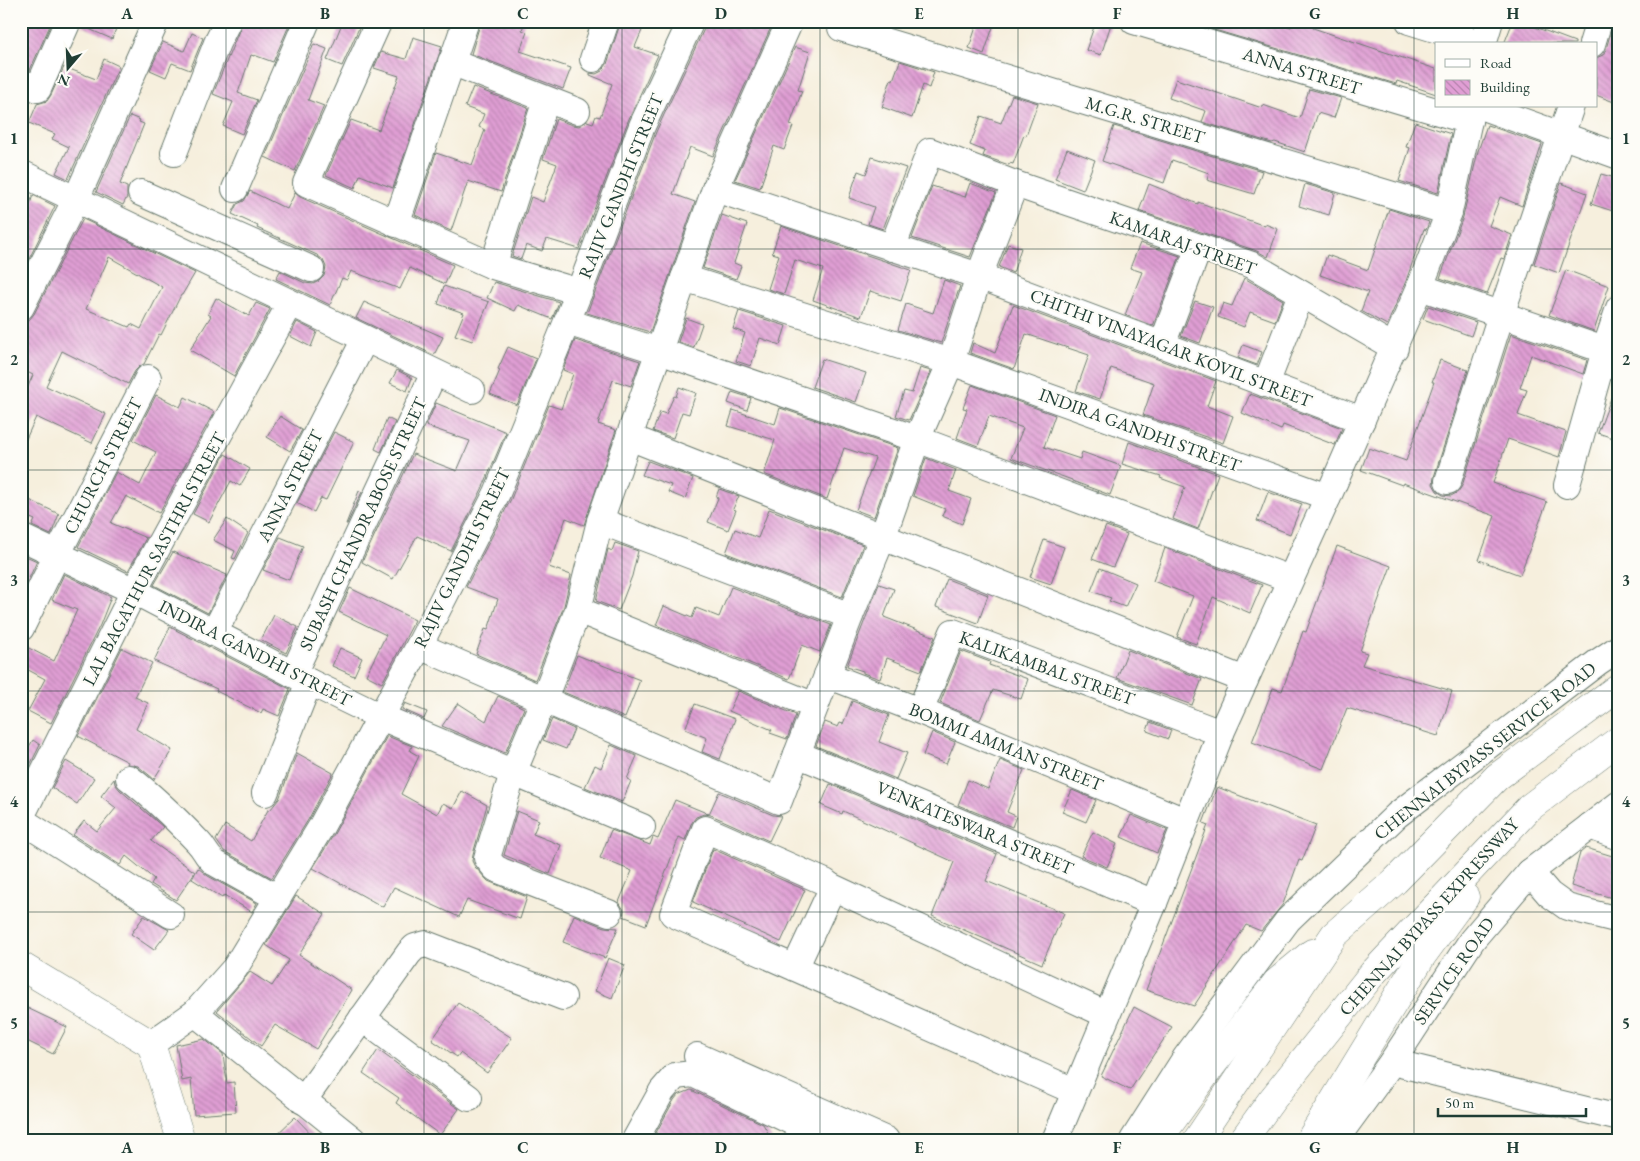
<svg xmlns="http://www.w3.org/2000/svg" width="1640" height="1161" font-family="'EB Garamond',serif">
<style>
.building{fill:url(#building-back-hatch);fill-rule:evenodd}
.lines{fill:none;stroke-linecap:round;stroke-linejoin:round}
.minor-casing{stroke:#6a7b6f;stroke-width:28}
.major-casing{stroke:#6a7b6f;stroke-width:29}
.highway-casing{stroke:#6a7b6f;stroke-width:29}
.minor{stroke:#fff;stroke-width:26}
.major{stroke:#fff;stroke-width:28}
.highway{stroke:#fff;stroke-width:28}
.grid{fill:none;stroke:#1f3d34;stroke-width:1;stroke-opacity:0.55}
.labels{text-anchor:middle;stroke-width:4.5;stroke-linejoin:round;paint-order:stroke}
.street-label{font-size:18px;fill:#1f3d34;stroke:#fdfcf7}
.neatline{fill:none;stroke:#1f3d34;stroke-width:2}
.grid-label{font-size:16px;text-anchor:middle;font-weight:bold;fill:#1f3d34}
</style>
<defs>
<pattern id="building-back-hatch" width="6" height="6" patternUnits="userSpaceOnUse" patternTransform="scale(1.25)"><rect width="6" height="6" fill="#e09ed4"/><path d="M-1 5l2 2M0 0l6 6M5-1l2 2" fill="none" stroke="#b582ad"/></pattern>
</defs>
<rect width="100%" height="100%" fill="#fdfcf7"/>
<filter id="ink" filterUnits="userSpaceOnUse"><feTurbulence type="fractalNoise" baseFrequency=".02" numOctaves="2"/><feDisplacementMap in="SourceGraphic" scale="10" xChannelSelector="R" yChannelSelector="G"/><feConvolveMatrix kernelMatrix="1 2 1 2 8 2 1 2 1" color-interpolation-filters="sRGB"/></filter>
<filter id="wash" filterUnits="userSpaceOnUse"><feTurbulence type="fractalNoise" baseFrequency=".0096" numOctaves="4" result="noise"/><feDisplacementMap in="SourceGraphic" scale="20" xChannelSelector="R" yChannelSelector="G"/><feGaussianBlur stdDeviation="1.12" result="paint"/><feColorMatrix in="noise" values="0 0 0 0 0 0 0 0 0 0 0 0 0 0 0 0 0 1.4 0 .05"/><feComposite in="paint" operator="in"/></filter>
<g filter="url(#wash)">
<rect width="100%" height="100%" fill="#f6efdd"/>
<g id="blocks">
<!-- building -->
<g class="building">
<polygon points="21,21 52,21 30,70 22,67 28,52 21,50"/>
<polygon points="83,21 119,21 112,39 82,26"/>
<polygon points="243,21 291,21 273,62 254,55 254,56 251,55 238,93 257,100 242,134 223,126 233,102 213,94"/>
<polygon points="343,21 362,21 342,66 327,60"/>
<polygon points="481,21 525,21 522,30 527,32 520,51 571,68 563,89 471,54"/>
<polygon points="621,21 626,21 643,28 635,47 658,55 628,121 579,249 547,239 542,251 526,245 521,259 512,256 531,197 543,202 557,164 543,159 556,119 572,125 579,126 587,121 593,123 596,116 600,117 612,84 590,75 590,73 596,74 602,71 607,64"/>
<polygon points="706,21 761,21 772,25 713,156 690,147 673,194 695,202 650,332 587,313 656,132 705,27"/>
<polygon points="978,21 995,21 984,54 969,48"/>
<polygon points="1096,21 1112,21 1101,55 1086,50"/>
<polygon points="1200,21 1265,21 1281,27 1282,24 1291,27 1293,21 1315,21 1313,28 1436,69 1436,94 1397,81 1396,84 1198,25"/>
<polygon points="1513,21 1519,21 1575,42 1575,44 1504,44"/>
<polygon points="1614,21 1619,21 1619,104 1596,95 1596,58 1603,55 1606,49"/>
<polygon points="192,33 203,38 190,70 172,63 166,77 150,70 163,42 184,51"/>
<polygon points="413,37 442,46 393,188 360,175 355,188 326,175 351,120 379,130 399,76 374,68 381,52 406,59"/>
<polygon points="314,44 327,49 308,100 324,106 295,171 265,157"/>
<polygon points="795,47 810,52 798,90 802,91 790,125 793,126 784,150 774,146 760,188 735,180"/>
<polygon points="104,59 119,66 68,179 56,173 69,147 52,139 55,134 29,123 37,104 47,101 51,95 64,67 96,79"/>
<polygon points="900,61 934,72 929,88 923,85 912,118 882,107 891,79 893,80"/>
<polygon points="1176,79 1262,108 1263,105 1300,118 1309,89 1341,98 1334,118 1318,113 1305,152 1275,142 1272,143 1202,122 1206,111 1169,98"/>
<polygon points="473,87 528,108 501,192 468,181 451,231 415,215 436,153 472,165 485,130 479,127 484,114 465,107"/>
<polygon points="1012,95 1038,103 1026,136 1024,135 1013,164 1010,163 1009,165 983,156 985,151 970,145 981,116 1001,123"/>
<polygon points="130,116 140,120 139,122 144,124 120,184 127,187 127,197 123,205 96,192"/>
<polygon points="1415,122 1451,134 1438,193 1399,181 1410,148 1406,147"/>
<polygon points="1487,125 1542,144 1522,206 1500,197 1489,226 1512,235 1504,259 1501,258 1487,294 1440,278 1463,217 1478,151"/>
<polygon points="1114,126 1262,171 1254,194 1207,180 1209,173 1172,160 1164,183 1102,161"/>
<polygon points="1067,149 1095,160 1083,190 1055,179"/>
<polygon points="872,157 906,168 883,229 868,224 874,207 849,198 858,171 866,174"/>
<polygon points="1601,174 1619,179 1619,213 1591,204"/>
<polygon points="970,183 996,193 970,257 912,238 932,186 965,197"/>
<polygon points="1561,183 1587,193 1559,273 1534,264"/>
<polygon points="1149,184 1198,204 1198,202 1265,226 1265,224 1278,229 1268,257 1257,251 1139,211"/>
<polygon points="1305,184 1335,193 1329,215 1299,206"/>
<polygon points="250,191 287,209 295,193 300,197 453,265 445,284 410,268 400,289 351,271 347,280 342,278 330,305 276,279 280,271 305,283 313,284 319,281 324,276 326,267 323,260 317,255 257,228 258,226 232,214 237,204 244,201"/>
<polygon points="33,195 55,206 28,261 21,258 21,200 30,204"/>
<polygon points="1389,209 1429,222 1426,230 1424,229 1406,281 1387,325 1361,311 1368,292 1320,275 1327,255 1368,270"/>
<polygon points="722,215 747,224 734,263 741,266 736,279 703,268"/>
<path d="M83,219l112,54 -13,22h-1l-20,40 -2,-1 -15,30 -4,2 -5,5 -7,13 -66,-33 -16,35 60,28 -14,29 -56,-26 -15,33v-48l12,-27 -12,-6v-47l8,-2 5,-6zM109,257l53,30 -21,42 -10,-5 -2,3 -43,-18z"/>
<polygon points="781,226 911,270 901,301 870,291 861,317 813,300 823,269 795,260 784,294 768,289 779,255 772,253"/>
<polygon points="1140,243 1180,256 1153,326 1125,315 1142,272 1130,268"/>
<polygon points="1008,244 1021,248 1013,273 999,267"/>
<polygon points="1566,270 1609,286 1594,331 1549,315"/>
<polygon points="1244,278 1283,300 1275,321 1250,312 1244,327 1218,317 1223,303 1232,306"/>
<polygon points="944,280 960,286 941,343 898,330 906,304 933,313"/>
<polygon points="494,282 559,302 552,319 518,305 515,311 487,298"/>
<polygon points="444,286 489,302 472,341 455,335 464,313 438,304"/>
<polygon points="216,298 249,316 256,303 270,309 234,376 190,350 211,316 208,314"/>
<polygon points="1195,301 1213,307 1200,343 1181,336"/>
<polygon points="364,302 443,337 434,355 356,318"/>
<polygon points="1013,305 1216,381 1207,406 1233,416 1223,443 1143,415 1154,383 1111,368 1100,399 1076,391 1089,355 1026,334 1014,369 970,353 973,343 995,353"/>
<polygon points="1428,306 1476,322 1471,336 1423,319"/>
<polygon points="739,311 786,326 780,345 760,338 751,366 736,361 745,333 733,329"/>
<polygon points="686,318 702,324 694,347 678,342"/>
<polygon points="297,322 317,332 311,347 290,336"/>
<polygon points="1511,334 1587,360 1583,374 1531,355 1520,388 1527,390 1518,415 1566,432 1559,457 1508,439 1493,483 1547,502 1520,575 1479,560 1495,516 1403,483 1402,485 1361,470 1369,448 1406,461 1434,382 1432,382 1440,360 1468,370 1434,477 1433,484 1437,491 1443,495 1451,496 1458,492 1462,486"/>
<polygon points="575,340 640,361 631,386 613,380 598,424 616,430 584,525 566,518 549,567 571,575 564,606 535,680 476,654 485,629 488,630 498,599 466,587 511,499 549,405 561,409 573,374 563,370"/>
<polygon points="1243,345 1262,352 1257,365 1238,358"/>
<polygon points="508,347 536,359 517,405 490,394 500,370 498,369"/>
<polygon points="822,359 866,373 856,402 812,387"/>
<polygon points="920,368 931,371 909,420 896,416 904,391 912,393"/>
<polygon points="397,370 412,378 407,391 390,383"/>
<polygon points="1617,382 1619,383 1619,440 1598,433"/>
<polygon points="972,385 1055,415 1044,447 1080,459 1082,452 1121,466 1110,495 1072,481 1072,480 1011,458 1023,428 989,416 978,446 957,438 967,409 963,408"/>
<polygon points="679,387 696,393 689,414 682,412 673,438 653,431 660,412 666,414 674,396 676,397"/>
<polygon points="732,392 751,398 747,410 728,403"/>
<polygon points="1250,394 1342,428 1335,445 1283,425 1281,430 1242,413"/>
<polygon points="156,395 180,407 185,397 214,412 159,513 126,496 111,523 146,538 128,571 78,547 116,472 140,485 156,452 133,440"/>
<polygon points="436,403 506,432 483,487 451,551 417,536 393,579 362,562 413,454 457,471 470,441 426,426"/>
<polygon points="780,408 898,448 874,517 856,510 875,458 844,448 827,499 764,474 775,440 728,426 733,410 775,424"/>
<polygon points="280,416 302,430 290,451 267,437"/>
<polygon points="387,418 395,422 381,452 375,449"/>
<polygon points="334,432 354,442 326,500 321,498 314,512 297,503"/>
<polygon points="1129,442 1218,474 1198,529 1173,519 1185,487 1160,478 1161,476 1122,464"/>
<polygon points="225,454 250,469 240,486 231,481 209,522 193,514"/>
<polygon points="926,458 956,470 949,491 971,499 962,524 942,516 945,509 913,496"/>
<polygon points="648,461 693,478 685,499 668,492 671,485 642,475"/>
<polygon points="719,489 739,496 733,509 736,510 728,530 708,522 718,498 716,497"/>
<polygon points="359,491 362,492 347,524 346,524"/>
<polygon points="1268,492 1302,504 1290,534 1257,521"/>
<polygon points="21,496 59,514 51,535 32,526 35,520 21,514"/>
<polygon points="769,509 863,545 842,597 726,553 735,529 758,538"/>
<polygon points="227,519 248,533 235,559 232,558 235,551 213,540"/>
<polygon points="1106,526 1127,534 1113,567 1092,559"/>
<polygon points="280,537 303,546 289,580 263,570"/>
<polygon points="1044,540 1064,547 1051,584 1030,577"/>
<polygon points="615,543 638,551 632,576 619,610 596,601 608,549 612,551"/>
<polygon points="1337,546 1391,566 1360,651 1367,653 1362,665 1452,691 1438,736 1347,708 1323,769 1252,742 1273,688 1282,691 1303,631 1306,632"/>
<polygon points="1165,548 1262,585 1250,613 1213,597 1196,644 1177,637 1193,596 1153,581"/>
<polygon points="173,552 227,575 208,613 154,585"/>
<polygon points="21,554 37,561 24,589 21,588"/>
<polygon points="1100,568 1136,583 1125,607 1109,601 1111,598 1091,591"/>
<polygon points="64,574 111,597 100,625 51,723 28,711 45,679 21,666 21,644 54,661 77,610 52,600"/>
<polygon points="947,579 988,595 978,623 936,607"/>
<polygon points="879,584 894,589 884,617 935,637 921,671 887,658 880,679 863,673 863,671 847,666"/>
<polygon points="731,587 831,625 820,652 802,645 789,679 656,625 664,606 692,618 696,608 719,617"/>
<polygon points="350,588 415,620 382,683 366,675 386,635 339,612"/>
<polygon points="274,615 298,627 286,653 261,640"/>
<polygon points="170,627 290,689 279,716 263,709 261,713 216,691 217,689 154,661"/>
<polygon points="122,648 152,663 135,697 148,703 136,729 172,750 154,779 138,766 127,764 128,762 78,736"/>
<polygon points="340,648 362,658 354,676 332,666"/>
<polygon points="1128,650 1202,679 1192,705 1117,678"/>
<polygon points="961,651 990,662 989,665 1028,679 1021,699 993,690 980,720 940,703"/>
<polygon points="577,655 640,680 625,718 563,692"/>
<polygon points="738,691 796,715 787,739 770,733 772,730 729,711"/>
<polygon points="498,696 524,708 505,753 442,726 458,703 486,721"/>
<polygon points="852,701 889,715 879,742 907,753 896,779 816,746 825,722 838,727 840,723 843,724"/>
<polygon points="405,703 427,712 424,719 402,709"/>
<polygon points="695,704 735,719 720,759 702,752 707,738 685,729"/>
<polygon points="552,719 574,729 566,749 543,740"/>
<polygon points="1150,722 1171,730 1168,739 1147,731"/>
<polygon points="932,732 955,742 946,764 923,755"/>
<polygon points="387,736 412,746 410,751 419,756 401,794 437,814 443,803 453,808 462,791 487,805 473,854 472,861 475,867 488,881 527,897 520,919 467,900 459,917 394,887 383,907 313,868 334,834"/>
<polygon points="33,740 40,745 21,783 21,760"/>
<polygon points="611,745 637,756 627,779 631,781 622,802 585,787 595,765 601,768"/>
<polygon points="297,753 333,773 308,820 272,878 224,851 216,840 225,825 251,841 268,810 270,810 279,799"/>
<polygon points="1000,760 1024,770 1007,812 1016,816 1012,827 958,805 968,780 988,789"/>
<polygon points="66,761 94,778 77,804 52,788"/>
<polygon points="114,779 115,784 120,790 163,827 151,841 195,872 176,900 151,884 154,879 126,856 120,865 73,835 84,821 97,831 116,808 101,796"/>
<polygon points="830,784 997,854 986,881 1064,913 1042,964 932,916 954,862 843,811 842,814 821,805"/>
<polygon points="1217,787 1316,825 1302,861 1299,860 1283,904 1261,931 1246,925 1194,1006 1146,990 1208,825 1203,823"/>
<polygon points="1072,790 1096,800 1086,822 1062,812"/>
<polygon points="719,792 773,815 781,816 769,841 711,815 704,814 696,817 691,824 685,840 679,837 646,925 623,916 624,910 619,902 632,871 600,858 611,830 650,845 653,837 658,839 675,800 709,814"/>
<polygon points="517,811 539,820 533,834 561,845 550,874 504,855"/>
<polygon points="1131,815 1167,830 1157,853 1121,837"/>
<polygon points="1093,832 1117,844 1107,867 1081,856"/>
<polygon points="1586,848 1619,858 1619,900 1571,886 1580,853"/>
<polygon points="713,849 805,890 781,942 693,902"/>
<polygon points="198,868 208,876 257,903 252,912 224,895 222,898 192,879"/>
<polygon points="296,896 325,914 299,955 352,990 316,1049 275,1025 261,1046 217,1011 250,972 272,986 289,960 266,945"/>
<polygon points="574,915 604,927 618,928 605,958 563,942"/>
<polygon points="144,916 169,930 154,950 131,934"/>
<polygon points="608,958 625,965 612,998 595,991"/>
<polygon points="458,1003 512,1038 487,1073 460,1053 457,1057 432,1040"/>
<polygon points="21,1005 67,1027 53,1054 21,1038"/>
<polygon points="1134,1007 1172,1027 1130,1090 1101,1076"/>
<polygon points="204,1039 223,1054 227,1083 234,1082 236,1112 194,1115 191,1079 182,1081 176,1045"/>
<polygon points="378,1050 459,1109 440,1135 396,1103 399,1098 363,1073"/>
<polygon points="691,1090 763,1124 772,1140 652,1140 674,1100 678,1095"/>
<polygon points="295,1117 317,1140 271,1140"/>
</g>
</g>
</g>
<g filter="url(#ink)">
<use href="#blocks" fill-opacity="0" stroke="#6a7b6f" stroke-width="1"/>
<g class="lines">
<defs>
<g id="minor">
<polyline points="379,21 306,183 493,266 579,292"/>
<polyline points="1134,21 1469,121"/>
<polyline points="1409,21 1483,44"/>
<polyline points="841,28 1449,212"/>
<polyline points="1483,44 1490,21"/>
<polyline points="1592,44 1599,21"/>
<polyline points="593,59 606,21"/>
<polyline points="451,62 577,111"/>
<polyline points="21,82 38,89 68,21"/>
<polyline points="1480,106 1619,156"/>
<polyline points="174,153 217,43 228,21"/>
<polyline points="21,173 472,390"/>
<polyline points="235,189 307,21"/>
<polyline points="715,189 979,276 1362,420"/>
<polyline points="141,193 311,269"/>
<polyline points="396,224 466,21"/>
<polyline points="892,248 930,151 1015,184 1252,265 1395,348"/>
<polyline points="493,266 546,100"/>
<polyline points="684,278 951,362 1328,497"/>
<polyline points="1420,287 1619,355"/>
<polyline points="21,307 76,199 156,21"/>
<polyline points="567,322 659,351 917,439 1290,579"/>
<polyline points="1162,345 1199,247"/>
<polyline points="1266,384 1301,294"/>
<polyline points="629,437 1245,680"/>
<polyline points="1448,481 1501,315 1571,106"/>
<polyline points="1567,485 1605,350 1619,308"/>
<polyline points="600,521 850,616"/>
<polyline points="21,537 134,591 293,674 381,717 642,827"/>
<polyline points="578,610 815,706"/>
<polyline points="21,628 57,555 148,378"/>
<polyline points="214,633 365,339"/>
<polyline points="419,646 779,801 850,616 883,536 917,439 951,362 979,276 1015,184"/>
<polyline points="293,674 434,373"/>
<polyline points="827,675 920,711 1185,821"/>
<polyline points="920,711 953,632 1221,733"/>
<polyline points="797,754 1154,903"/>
<path d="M129,778c25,19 47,41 69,64 8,8 7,13 17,21l63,35"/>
<polyline points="265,793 309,682"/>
<polyline points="21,817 134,591 290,304"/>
<polyline points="21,820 171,915"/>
<polyline points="1590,826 1619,837"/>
<polyline points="1530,872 1549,894 1567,907 1619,920"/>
<polyline points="830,886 1107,1015"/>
<polyline points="609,913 501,871 495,868 487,858 513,773 544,699 578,610 600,521 715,189 790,21"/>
<path d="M795,968l36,-77 -1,-5 -5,-4 -120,-53 -32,85c134,59 268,118 401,177"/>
<polyline points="195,1013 353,1140"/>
<polyline points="362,1018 469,1098"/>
<polyline points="151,1044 195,1013 235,968 321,827 419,646 497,493 579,292 642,126 691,21"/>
<polyline points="697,1056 886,1140"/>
<polyline points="1392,1062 1619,1118"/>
<polyline points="303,1101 409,953 415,947 426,944 563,997"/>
<polyline points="635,1140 662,1091 675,1076 693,1074 830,1140"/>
<polyline points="1055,1140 1154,903 1221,733 1328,497 1420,287 1449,212 1472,106"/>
<polyline points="1133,1140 1186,1057 1288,920 1397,815 1598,662 1619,648"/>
<polyline points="1335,1140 1392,1062 1472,940 1530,872 1619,804"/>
</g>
<polyline id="major" points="21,966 151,1044 181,1140"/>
<g id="highway">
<polyline points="1158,1140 1212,1065 1277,982 1312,953"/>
<polyline points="1197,1140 1334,935 1395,881 1497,777 1619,687"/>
<polyline points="1243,1140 1271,1101 1373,973 1387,958 1529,808 1619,740"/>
<polyline points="1310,1140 1422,956 1465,897"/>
</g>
</defs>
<!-- minor casing -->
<use href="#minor" class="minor-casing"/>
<!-- major casing -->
<use href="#major" class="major-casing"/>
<!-- highway casing -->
<use href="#highway" class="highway-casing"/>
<!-- minor -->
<use href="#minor" class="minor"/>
<!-- major -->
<use href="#major" class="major"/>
<!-- highway -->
<use href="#highway" class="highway"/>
</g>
</g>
<!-- grid -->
<path class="grid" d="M226,21v1119M424,21v1119M622,21v1119M820,21v1119M1018,21v1119M1216,21v1119M1414,21v1119M21,249h1598M21,470h1598M21,691h1598M21,912h1598"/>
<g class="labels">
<!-- street labels -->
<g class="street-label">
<text transform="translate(1302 71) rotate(17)" y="6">ANNA STREET</text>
<text transform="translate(1145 120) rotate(17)" y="6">M.G.R. STREET</text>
<text transform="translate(621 186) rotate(-68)" y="6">RAJIV GANDHI STREET</text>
<text transform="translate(1183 243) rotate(20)" y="6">KAMARAJ STREET</text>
<text transform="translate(1171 348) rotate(21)" y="6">CHITHI VINAYAGAR KOVIL STREET</text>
<text transform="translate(1140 430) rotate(20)" y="6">INDIRA GANDHI STREET</text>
<text transform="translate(103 466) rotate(-63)" y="6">CHURCH STREET</text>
<text transform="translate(290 486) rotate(-63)" y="6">ANNA STREET</text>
<text transform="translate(363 524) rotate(-65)" y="6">SUBASH CHANDRABOSE STREET</text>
<text transform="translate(462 558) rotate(-64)" y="6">RAJIV GANDHI STREET</text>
<text transform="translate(154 559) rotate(-62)" y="6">LAL BAGATHUR SASTHRI STREET</text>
<text transform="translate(255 653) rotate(27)" y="6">INDIRA GANDHI STREET</text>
<text transform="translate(1047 668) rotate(20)" y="6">KALIKAMBAL STREET</text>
<text transform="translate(1006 747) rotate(22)" y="6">BOMMI AMMAN STREET</text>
<text transform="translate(1485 751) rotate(-38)" y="6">CHENNAI BYPASS SERVICE ROAD</text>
<text transform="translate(975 828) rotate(23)" y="6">VENKATESWARA STREET</text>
<text transform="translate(1429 917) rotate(-48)" y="6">CHENNAI BYPASS EXPRESSWAY</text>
<text transform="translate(1454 971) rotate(-55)" y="6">SERVICE ROAD</text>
</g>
</g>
<!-- margin -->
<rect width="1640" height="1161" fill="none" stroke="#fdfcf7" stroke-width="55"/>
<!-- legend -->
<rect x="1435" y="42" width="162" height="65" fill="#fdfcf7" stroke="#a4b0a9"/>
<rect x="1445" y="59" width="25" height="8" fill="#ffffff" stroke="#a4b0a9"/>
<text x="1480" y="68" font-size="15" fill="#1f3d34">Road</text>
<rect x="1445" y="80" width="25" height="15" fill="url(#building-back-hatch)" stroke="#a4b0a9"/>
<text x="1480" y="92" font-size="15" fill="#1f3d34">Building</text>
<!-- north arrow -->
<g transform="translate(68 68) rotate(199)" stroke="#fdfcf7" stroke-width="4" paint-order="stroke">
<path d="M0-4L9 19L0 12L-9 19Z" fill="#1f3d34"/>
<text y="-8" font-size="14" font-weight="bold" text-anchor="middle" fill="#1f3d34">N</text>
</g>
<!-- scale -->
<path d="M1438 1108v8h148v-8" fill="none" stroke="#1f3d34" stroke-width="2.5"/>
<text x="1445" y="1108" font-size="15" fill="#1f3d34" stroke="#fdfcf7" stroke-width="4" paint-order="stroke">50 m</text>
<rect x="28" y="28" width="1584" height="1106" class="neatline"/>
<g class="grid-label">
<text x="127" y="19">A</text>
<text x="325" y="19">B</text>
<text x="523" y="19">C</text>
<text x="721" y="19">D</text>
<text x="919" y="19">E</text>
<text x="1117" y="19">F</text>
<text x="1315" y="19">G</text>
<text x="1513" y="19">H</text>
<text x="14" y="144">1</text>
<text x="1626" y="144">1</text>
<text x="14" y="365">2</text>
<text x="1626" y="365">2</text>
<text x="14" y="586">3</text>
<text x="1626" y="586">3</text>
<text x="14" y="807">4</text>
<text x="1626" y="807">4</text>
<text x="14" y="1029">5</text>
<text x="1626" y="1029">5</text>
<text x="127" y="1153">A</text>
<text x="325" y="1153">B</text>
<text x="523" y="1153">C</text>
<text x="721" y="1153">D</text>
<text x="919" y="1153">E</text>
<text x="1117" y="1153">F</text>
<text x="1315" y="1153">G</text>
<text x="1513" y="1153">H</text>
</g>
</svg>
